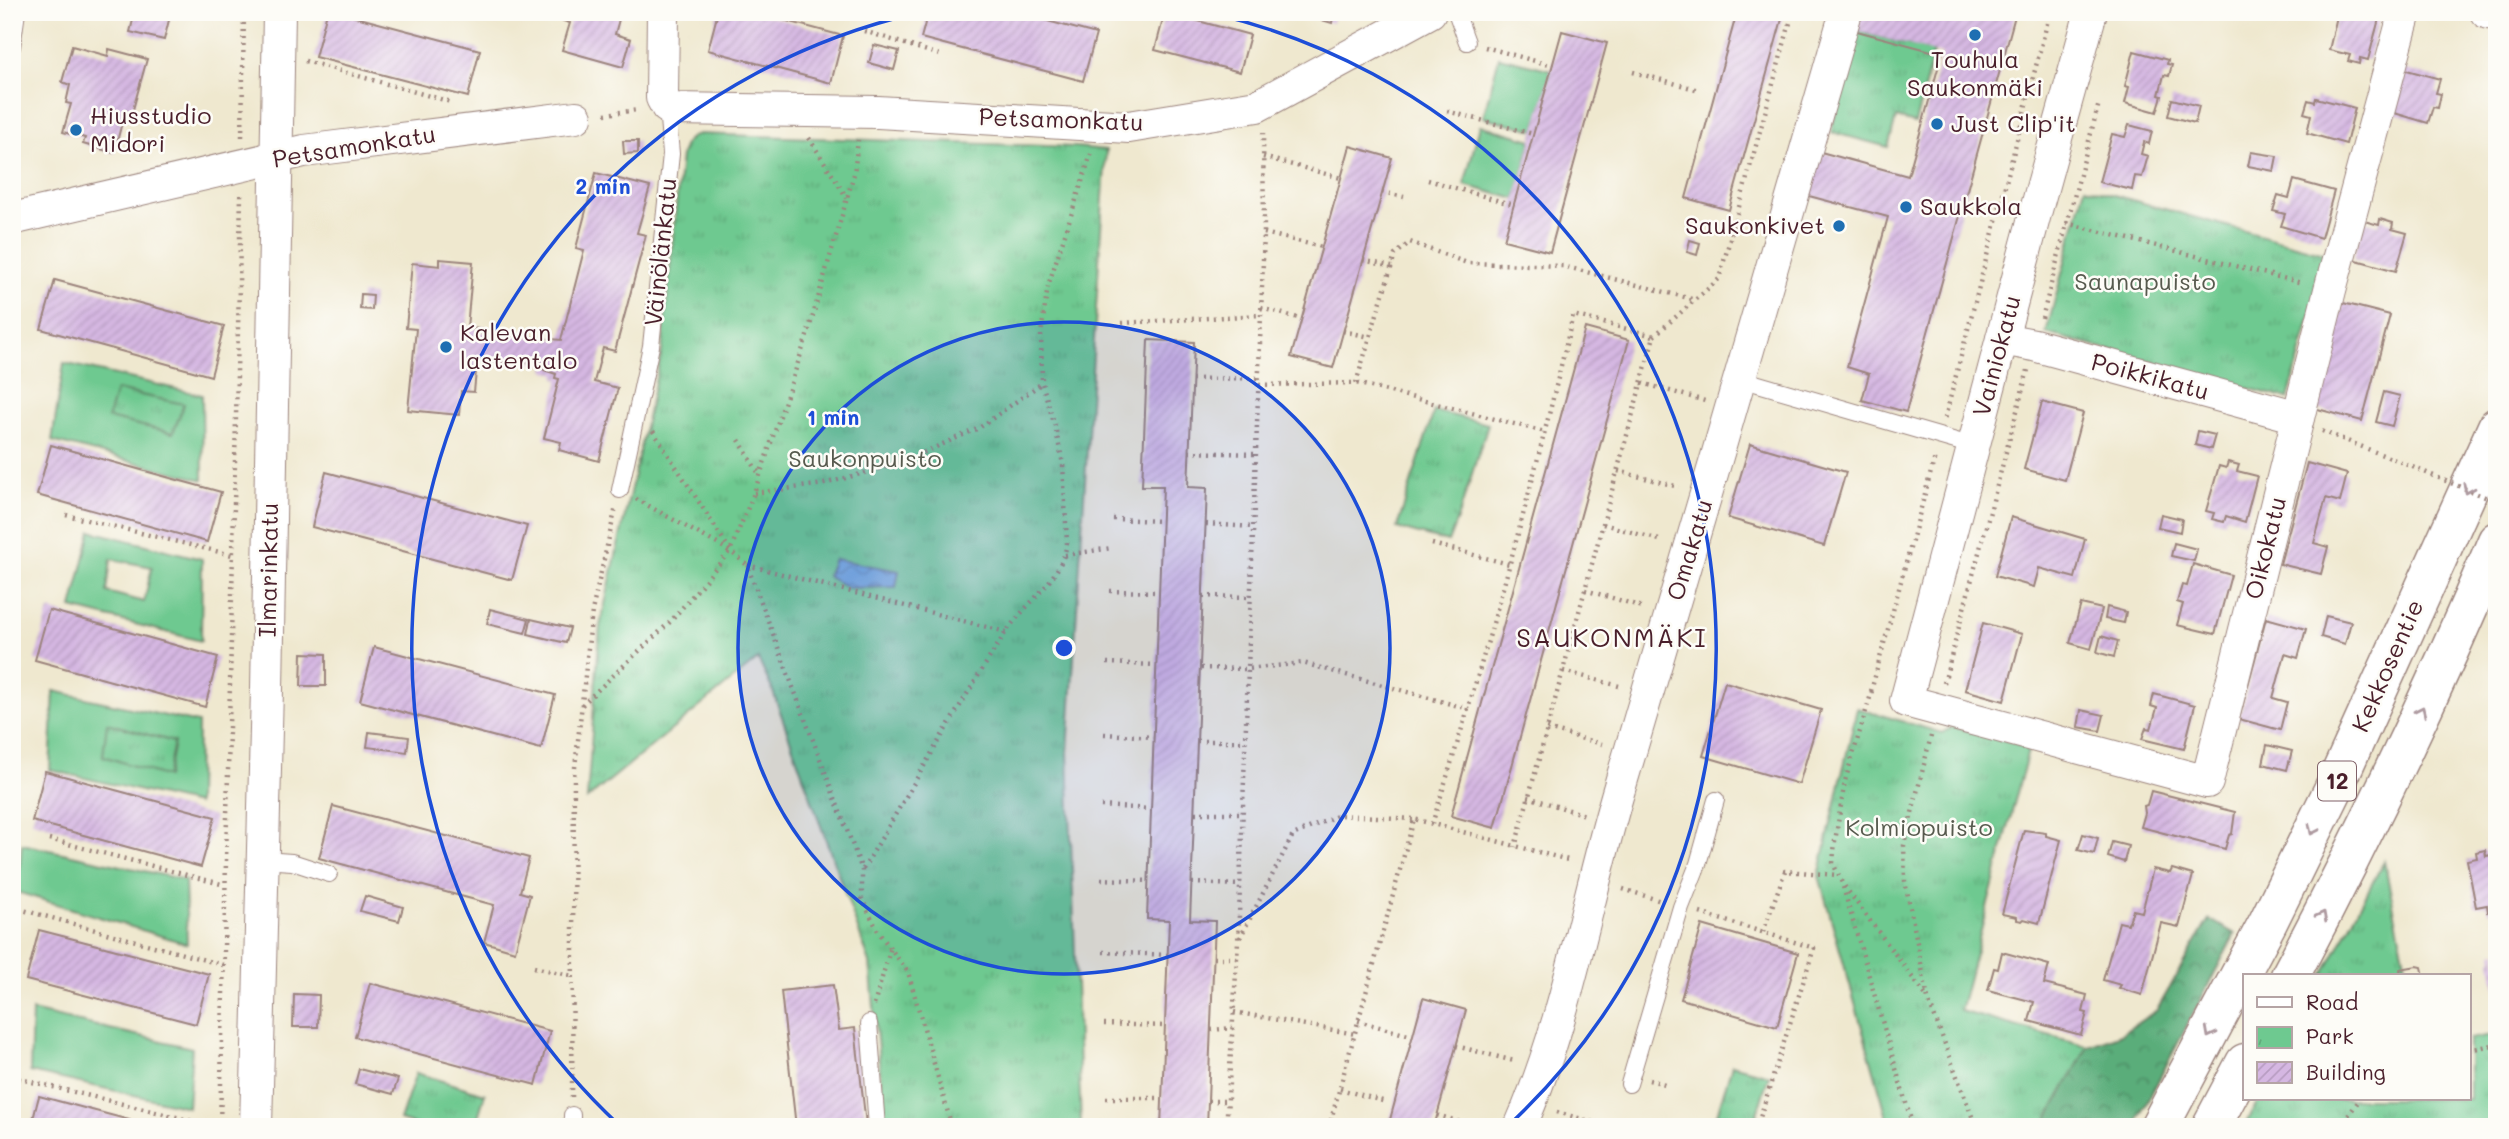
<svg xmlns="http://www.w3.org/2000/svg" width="2509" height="1139" font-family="Mali,sans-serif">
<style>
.grass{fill:#6ec990;stroke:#5c745e;stroke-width:2;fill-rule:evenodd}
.forest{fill:url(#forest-crowns);stroke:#526652;stroke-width:2}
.park{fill:url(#park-tufts);stroke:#5c745e;stroke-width:2}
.water{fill:url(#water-waves);stroke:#5a6082;stroke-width:2}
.building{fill:url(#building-hatch)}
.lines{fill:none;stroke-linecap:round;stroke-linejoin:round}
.lane-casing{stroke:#9c847d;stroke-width:18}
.street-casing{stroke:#9c847d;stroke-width:34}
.highway-casing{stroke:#9c847d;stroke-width:41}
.path{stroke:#9c847d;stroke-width:4.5;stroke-dasharray:2 5;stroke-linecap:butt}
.lane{stroke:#fff;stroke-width:16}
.street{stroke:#fff;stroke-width:32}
.highway{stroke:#fff;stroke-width:38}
.path-bridge{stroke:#9c847d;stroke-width:4.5;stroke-dasharray:2 5;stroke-linecap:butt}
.oneway{stroke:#ae9aa0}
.ring{fill:none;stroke:#1d4ed8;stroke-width:3.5}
.poi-dot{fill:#1f6fb2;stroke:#fdfcf7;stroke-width:2.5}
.labels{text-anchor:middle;stroke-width:5;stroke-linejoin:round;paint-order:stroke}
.shield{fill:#fdfcf7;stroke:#806168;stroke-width:2}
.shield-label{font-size:23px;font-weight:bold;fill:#4a1f2b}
.poi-label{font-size:24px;fill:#4a1f2b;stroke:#fdfcf7;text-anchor:start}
.street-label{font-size:24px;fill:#4a1f2b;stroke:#fdfcf7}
.park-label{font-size:24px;fill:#575a4e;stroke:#fdfcf7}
.neighbourhood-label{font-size:26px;letter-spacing:2px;fill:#4a1f2b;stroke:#fdfcf7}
.centre{fill:#1d4ed8;stroke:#fdfcf7;stroke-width:3.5}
.ring-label{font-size:21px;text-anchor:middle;font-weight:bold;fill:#1d4ed8;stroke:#fdfcf7;stroke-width:5;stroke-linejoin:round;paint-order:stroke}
</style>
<defs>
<pattern id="forest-crowns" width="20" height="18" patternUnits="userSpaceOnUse" patternTransform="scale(1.75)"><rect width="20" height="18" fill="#5aad7a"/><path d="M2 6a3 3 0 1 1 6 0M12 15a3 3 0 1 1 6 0" fill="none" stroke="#4c8c64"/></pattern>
<pattern id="park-tufts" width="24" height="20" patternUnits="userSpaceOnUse" patternTransform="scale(1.75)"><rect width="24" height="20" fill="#6ec990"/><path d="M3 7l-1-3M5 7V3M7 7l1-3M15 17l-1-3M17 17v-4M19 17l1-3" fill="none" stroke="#61ac7c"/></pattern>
<pattern id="water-waves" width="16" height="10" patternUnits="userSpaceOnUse" patternTransform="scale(1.75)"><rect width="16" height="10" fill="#6aa2d9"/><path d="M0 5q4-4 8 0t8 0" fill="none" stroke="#5983b0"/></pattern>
<pattern id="building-hatch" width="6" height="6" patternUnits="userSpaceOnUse" patternTransform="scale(1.75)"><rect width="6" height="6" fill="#d5b7e2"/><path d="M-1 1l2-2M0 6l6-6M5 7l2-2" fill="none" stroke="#b89dc2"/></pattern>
</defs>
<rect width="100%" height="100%" fill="#fdfcf7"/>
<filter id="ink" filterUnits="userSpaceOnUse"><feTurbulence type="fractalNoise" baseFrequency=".0143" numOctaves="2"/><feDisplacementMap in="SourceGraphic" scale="14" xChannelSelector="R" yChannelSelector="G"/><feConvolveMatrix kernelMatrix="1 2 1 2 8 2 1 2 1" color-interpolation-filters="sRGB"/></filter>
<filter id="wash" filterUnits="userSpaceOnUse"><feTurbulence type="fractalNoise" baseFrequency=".00686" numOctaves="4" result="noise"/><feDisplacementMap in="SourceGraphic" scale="28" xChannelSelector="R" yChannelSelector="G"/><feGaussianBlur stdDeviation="1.57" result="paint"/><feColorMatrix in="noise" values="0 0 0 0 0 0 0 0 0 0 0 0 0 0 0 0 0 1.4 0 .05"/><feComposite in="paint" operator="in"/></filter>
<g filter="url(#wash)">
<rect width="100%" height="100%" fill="#efe8cf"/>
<!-- grass -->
<g class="grass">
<polygon points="1499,57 1552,70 1535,130 1483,117"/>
<polygon points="1480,125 1532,140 1516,199 1464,185"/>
<polygon points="64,363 202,395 203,480 52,441"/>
<path d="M91,531l111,28 -1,82 -129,-33zM111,559l41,8 -8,35 -37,-10z"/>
<polygon points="54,691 198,723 197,804 50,770"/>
<polygon points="22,844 185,880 187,944 17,892"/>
<polygon points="32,1011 192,1048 188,1107 30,1072"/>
</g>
<!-- forest -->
<polygon class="forest" points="2209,919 2235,934 2134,1127 2043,1127 2088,1046 2121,1034 2157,1010"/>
<!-- park -->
<g class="park">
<polygon points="1857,31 1934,51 1915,123 1896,118 1888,147 1831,132"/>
<path d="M699,134l377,13 30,3 -38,602 13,375h-196l-15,-164 -98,-274 -14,-30 -171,140 13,-173 62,-275 19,-195c3,-12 6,-18 18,-22z"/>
<polygon points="2085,187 2328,254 2288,399 2046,333"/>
<polygon points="116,390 184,404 173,433 108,418"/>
<polygon points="1434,411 1488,424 1459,514 1448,542 1397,528"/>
<polygon points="1857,708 1942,733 1953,727 2029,747 1960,1011 2088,1046 2043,1127 1890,1127 1819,876"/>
<polygon points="107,723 174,742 167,777 103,756"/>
<polygon points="2384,861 2408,976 2323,976"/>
<polygon points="2497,1034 2497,1127 2244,1127 2259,1099 2469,1099 2469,1039"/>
<polygon points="1732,1065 1769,1075 1753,1127 1738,1127 1715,1121"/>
<polygon points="416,1073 485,1094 475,1127 422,1127 400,1120"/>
</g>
<!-- water -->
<polygon class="water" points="834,559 899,571 896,587 848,588 827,576"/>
<g id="blocks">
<!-- building -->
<g class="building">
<polygon points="135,12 171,12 164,40 130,32"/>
<polygon points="327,12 337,12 480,50 468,97 315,57"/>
<polygon points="534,12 621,12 615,34 631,39 623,67 562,50 570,23"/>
<polygon points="718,12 753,12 843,36 831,83 708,50"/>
<polygon points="928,12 1014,12 1096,34 1083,81 921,38"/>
<polygon points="1165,12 1250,35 1240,72 1155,50"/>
<polygon points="1295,12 1334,12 1332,23"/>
<polygon points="1737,12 1784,12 1729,210 1686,198"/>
<polygon points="1862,12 2016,12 1906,412 1862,400 1869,374 1847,367 1888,217 1809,196 1821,152 1908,176 1942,54 1857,31"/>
<polygon points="2338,12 2373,12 2380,15 2368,60 2360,58 2359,64 2348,61 2350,55 2329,50"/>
<polygon points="1562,31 1607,43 1550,252 1504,240"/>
<polygon points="874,45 899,51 894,70 869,63"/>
<polygon points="72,46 108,56 109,49 147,59 132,113 125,111 114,153 83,144 85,138 63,132 71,104 66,103 70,85 62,82"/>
<polygon points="2134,51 2168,60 2167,64 2172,65 2169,76 2164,75 2159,95 2162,96 2157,112 2125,103 2129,87 2125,86"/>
<polygon points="2403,69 2440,79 2436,93 2441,94 2438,108 2433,107 2428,123 2391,112"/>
<polygon points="2316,98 2355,108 2346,144 2307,133 2311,115 2304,113 2308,100 2315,102"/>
<polygon points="2172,99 2199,106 2195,123 2168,116"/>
<polygon points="2129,125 2152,131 2149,144 2144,142 2141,154 2148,156 2142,177 2135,176 2132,190 2099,182 2112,134 2125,137"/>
<polygon points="623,141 638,141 638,153 624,154"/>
<polygon points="1350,146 1392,158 1333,368 1291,357"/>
<polygon points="2251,152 2277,156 2274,171 2248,166"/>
<polygon points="596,173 650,187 637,233 646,235 615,351 603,348 594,382 618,388 599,461 559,450 561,442 544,438 559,379 555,378 556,374 544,370 546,363 477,361 474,392 461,391 459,415 408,410 416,329 406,328 412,263 440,266 440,259 473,262 467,328 480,329 480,332 561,340 584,250 576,248"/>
<polygon points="2294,180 2334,191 2321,238 2281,226 2285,214 2273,211 2278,195 2289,198"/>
<polygon points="2380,219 2393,223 2392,229 2407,233 2396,271 2353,259 2364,221 2379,225"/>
<polygon points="1690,240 1700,243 1697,255 1687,252"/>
<polygon points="55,280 224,326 211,376 41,329"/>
<polygon points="361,294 373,295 372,310 360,309"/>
<polygon points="2343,303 2390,315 2362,421 2314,408"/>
<polygon points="1585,328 1629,340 1495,828 1451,816"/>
<polygon points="1148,340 1194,342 1188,487 1207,488 1190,920 1215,921 1207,1127 1161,1127 1169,920 1147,919 1163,486 1142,486"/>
<polygon points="2384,392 2400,396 2392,426 2376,422"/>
<polygon points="2042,402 2083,413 2065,480 2024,469"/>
<polygon points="2198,431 2215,435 2211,449 2195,445"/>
<polygon points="1750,444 1846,472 1824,546 1728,518"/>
<polygon points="51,445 221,492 207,542 37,495"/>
<polygon points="2228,462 2239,465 2237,471 2257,476 2245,522 2226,516 2224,522 2212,519 2214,513 2206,511 2219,466 2226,468"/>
<polygon points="2307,463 2347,474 2340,502 2326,498 2314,543 2328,547 2321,574 2280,564"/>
<polygon points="326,472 527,526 512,580 312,527"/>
<polygon points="2161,514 2182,519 2180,532 2158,527"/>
<polygon points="2011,517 2085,539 2075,578 2039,568 2034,587 1995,576"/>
<polygon points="2174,543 2197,549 2194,561 2171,556"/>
<polygon points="2193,564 2231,575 2215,634 2177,625 2183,604 2177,602 2182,585 2187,586"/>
<polygon points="2081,604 2102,609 2091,649 2070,643"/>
<polygon points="2107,607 2126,612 2124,623 2105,619"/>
<polygon points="490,609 529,619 525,633 487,624"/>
<polygon points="49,610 218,657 205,707 35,660"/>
<polygon points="2326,616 2351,622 2345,644 2321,637"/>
<polygon points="2266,618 2306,629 2298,658 2285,654 2273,698 2287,702 2280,730 2239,719"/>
<polygon points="531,619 570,628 566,643 528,634"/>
<polygon points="1983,623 2022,634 2004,701 1965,690"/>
<polygon points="2101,636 2118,641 2114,657 2097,652"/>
<polygon points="374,647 555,695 541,749 360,701"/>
<polygon points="302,653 326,654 326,686 301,686"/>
<polygon points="1725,682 1821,710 1799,784 1703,756"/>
<polygon points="2154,694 2195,705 2184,749 2142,739 2146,728 2151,729 2157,708 2151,706"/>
<polygon points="2081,710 2104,715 2100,731 2078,727"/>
<polygon points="369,732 409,737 407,752 367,747"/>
<polygon points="2267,745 2292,751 2287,770 2263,764"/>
<polygon points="45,771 215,817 201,867 32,821"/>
<polygon points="2151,791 2235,812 2232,834 2229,835 2225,849 2141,827 2145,813 2144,806 2147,805"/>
<polygon points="333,806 529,858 520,892 530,895 515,951 484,942 494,905 319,858"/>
<polygon points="2024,830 2046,833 2046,836 2061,840 2039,923 2024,919 2022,921 2017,920 2017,917 2002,914"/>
<polygon points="2083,834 2098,838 2094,854 2078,850"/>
<polygon points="2112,842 2128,846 2124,862 2108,857"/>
<polygon points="2485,850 2486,856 2497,854 2497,910 2488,912 2487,905 2476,907 2467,860 2477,858 2476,852"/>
<polygon points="2153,869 2170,873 2172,869 2193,875 2179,927 2161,923 2142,995 2119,988 2121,985 2103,980 2119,922 2128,924 2133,910 2142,912"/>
<polygon points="365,896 403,907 399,921 360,911"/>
<polygon points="1702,925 1798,953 1777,1027 1681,999"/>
<polygon points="39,930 209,974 196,1024 26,980"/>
<polygon points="2497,951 2497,988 2495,988 2491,960 2494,959 2493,952"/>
<polygon points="2002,952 2049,965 2044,984 2087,995 2083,1012 2087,1013 2081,1035 2029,1021 2034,1002 1988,990 1994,968 1998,969"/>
<polygon points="2417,966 2422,967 2424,976 2401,976 2400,969"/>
<polygon points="370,983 550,1031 536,1085 355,1037"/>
<polygon points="833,985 839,1030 855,1028 866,1125 796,1127 781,991"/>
<polygon points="294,994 319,995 318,1027 293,1027"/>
<polygon points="1423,998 1466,1010 1434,1127 1388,1127"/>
<polygon points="359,1069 398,1079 393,1094 355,1084"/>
<polygon points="39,1096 152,1126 152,1127 31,1127"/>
</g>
</g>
</g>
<g filter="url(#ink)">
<use href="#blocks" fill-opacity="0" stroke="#9c847d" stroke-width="2"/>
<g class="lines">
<defs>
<g id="lane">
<polyline points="1456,12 1467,42"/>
<polyline points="12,47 17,12"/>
<polyline points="1741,379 1973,446"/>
<polyline points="620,490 651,346 671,154 667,107"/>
<polyline points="263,860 292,862 329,874"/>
<polyline points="869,1023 877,1127"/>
<polyline points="1629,1084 1681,907 1698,864 1716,800"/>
<polyline points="572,1115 572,1127"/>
</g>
<g id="street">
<polyline points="663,12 662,98 667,107 673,109 878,112 1129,127 1257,106 1430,12"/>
<polyline points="2091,12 2036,210 1906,701 2207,782 2330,290 2405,12"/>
<polyline points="2486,12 2497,15"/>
<polyline points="12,219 304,151 576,117"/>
<polyline points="2002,339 2034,345 2298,417"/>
<polyline points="256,1127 267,689 279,12"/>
<path d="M1520,1127c48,-109 66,-228 100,-341 76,-258 152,-515 226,-774"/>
</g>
<g id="highway">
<path d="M2290,976c75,-142 145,-287 207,-435"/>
<polyline points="2159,1127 2268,922 2333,790 2497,427"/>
<polyline points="2211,1127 2245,1063"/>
</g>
</defs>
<!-- lane casing -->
<use href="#lane" class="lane-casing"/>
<!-- street casing -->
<use href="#street" class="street-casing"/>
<!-- highway casing -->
<use href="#highway" class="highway-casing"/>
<!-- path -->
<g class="path">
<polyline points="864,31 943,56"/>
<polyline points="1485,47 1553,66"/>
<polyline points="305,61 451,102"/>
<polyline points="1633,72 1699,90"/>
<polyline points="1447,111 1533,134"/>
<polyline points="605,114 638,110"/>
<polyline points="242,137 244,12"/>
<polyline points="809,138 847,198"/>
<polyline points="1263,157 1341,178"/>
<polyline points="1428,180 1514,205"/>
<polyline points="1382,192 1404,197"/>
<polyline points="2066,223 2302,283"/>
<polyline points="1264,233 1322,247"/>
<polyline points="1363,260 1392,267"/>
<polyline points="1261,308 1302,319"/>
<polyline points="2042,318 2099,103"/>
<polyline points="1122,323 1261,315"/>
<polyline points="1343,331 1370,337"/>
<polyline points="1654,336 1719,279 1793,12"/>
<polyline points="1192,379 1259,378"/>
<polyline points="1356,383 1395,255 1410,242 1467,263 1563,266 1696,300"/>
<polyline points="1642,383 1705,401"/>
<polyline points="1259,385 1356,383 1545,432"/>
<polyline points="1945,418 2050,12"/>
<polyline points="653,431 730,550"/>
<polyline points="2322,431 2393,459"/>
<polyline points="739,440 759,474"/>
<polyline points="1189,452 1256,454"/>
<polyline points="1618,471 1679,487"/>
<polyline points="754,493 824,484 900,463 979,428 1042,383"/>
<polyline points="636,499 730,551 747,565 862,870 862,899 879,933 908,972 952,1127"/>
<polyline points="66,515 232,555"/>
<polyline points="1113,519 1162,521"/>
<polyline points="1206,524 1253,527"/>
<polyline points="1603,524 1663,541"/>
<polyline points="1432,544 1509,564"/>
<polyline points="1065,555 1112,548"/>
<polyline points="747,565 1006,632"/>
<polyline points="1585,590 1643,607"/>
<polyline points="1110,591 1160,592"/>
<polyline points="1203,596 1251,597"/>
<polyline points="1107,663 1156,665"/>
<polyline points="1201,668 1248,669 1303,663 1469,709"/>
<polyline points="1563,671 1619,686"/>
<polyline points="1944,683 2028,370"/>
<polyline points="1871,691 1935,457"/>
<polyline points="1872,691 1845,781 1835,841 1833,863 1842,883 1927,997"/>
<polyline points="582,705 671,621 730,551 754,493 807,336 854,174 858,140"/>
<polyline points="1547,729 1602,744"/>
<polyline points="1104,734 1154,737"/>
<polyline points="1931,736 1904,845 1905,881 1928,999 1976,1127"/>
<polyline points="1197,741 1246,741"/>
<polyline points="1528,797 1585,815"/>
<polyline points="1101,806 1151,809"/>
<polyline points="1195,813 1243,813"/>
<path d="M1432,824c54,-168 101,-337 141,-509l81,21 -139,511"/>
<polyline points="49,839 225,885"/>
<path d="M863,869c47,-78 92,-158 141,-234 20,-31 57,-54 63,-92l-4,-79 -8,-38 -13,-43 -1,-49 7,-48 43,-132"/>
<polyline points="1101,879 1148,881"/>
<polyline points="1192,883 1241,885"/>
<polyline points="1843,887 1913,1127"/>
<polyline points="1623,889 1661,901"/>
<polyline points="12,907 223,965"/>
<polyline points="1700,913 1814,948 1757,1127"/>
<polyline points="1763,932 1785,871 1838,875"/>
<polyline points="1240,938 1293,835 1339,815 1414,819"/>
<polyline points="1103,952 1168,955"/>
<polyline points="1214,958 1237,958"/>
<polyline points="534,967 573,976"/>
<polyline points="874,1005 891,947"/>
<polyline points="1234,1012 1355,1034"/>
<polyline points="1358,1021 1408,1035"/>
<polyline points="1104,1024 1165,1026"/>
<polyline points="1211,1030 1233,1028"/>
<polyline points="1456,1046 1514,1061"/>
<polyline points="2469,1050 2497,1044"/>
<polyline points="12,1077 217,1127"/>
<polyline points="1649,1080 1665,1084"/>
<polyline points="1340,1089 1386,1102"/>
<polyline points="572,1097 574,777 592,611 616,507"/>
<polyline points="1106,1098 1162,1098"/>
<polyline points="1208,1101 1228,1101"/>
<polyline points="1557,1112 1610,1127"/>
<polyline points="1437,1115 1477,1127"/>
<polyline points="1106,1126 1107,1127"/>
<polyline points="220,1127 241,195"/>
<polyline points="1224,1127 1227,1114 1238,942 1264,233 1263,133"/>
<polyline points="1329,1127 1414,819 1572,861"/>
<polyline points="2340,1127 2360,1099"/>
</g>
<!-- lane -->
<use href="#lane" class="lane"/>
<!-- street -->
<use href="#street" class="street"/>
<!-- highway -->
<use href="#highway" class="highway"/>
<!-- path-bridge -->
<polyline class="path-bridge" points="2393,459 2497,502"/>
</g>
<!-- one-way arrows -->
<defs><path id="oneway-chevron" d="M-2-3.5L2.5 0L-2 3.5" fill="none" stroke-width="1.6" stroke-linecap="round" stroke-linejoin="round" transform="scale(1.75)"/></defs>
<g class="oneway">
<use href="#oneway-chevron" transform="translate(2468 489) rotate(114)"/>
<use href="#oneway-chevron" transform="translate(2421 711) rotate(-65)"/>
<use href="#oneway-chevron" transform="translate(2313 830) rotate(116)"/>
<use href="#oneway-chevron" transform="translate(2322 916) rotate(-62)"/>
<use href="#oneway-chevron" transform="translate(2210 1033) rotate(118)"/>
</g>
</g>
<!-- distance rings -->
<circle cx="1064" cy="648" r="326" fill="#1d4ed8" fill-opacity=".12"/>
<g class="ring">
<circle cx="1064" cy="648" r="326"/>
<path d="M619 1125A652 652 0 0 1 917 13M1211 13A652 652 0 0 1 1509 1125"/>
</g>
<!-- markers -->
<g class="poi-dot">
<circle cx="1975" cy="35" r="7"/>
<circle cx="1937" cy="124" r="7"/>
<circle cx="76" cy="130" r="7"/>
<circle cx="1906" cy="207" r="7"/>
<circle cx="1839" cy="226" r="7"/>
<circle cx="446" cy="347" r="7"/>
</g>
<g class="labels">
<!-- shield labels -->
<rect class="shield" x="2318" y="761.5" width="38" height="39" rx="5"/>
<g class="shield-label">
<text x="2337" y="789">12</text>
</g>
<!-- poi labels -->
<g class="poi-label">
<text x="1975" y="68" text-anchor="middle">Touhula<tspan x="1975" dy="28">Saukonmäki</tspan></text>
<text x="90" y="124">Hiusstudio<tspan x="90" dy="28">Midori</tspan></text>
<text x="1951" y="132">Just Clip'it</text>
<text x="1920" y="215">Saukkola</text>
<text x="1825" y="234" text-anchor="end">Saukonkivet</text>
<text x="460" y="341">Kalevan<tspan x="460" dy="28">lastentalo</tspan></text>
</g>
<!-- street labels -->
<g class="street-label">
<text transform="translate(1061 120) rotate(2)" y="8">Petsamonkatu</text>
<text transform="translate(354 147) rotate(-9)" y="8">Petsamonkatu</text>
<text transform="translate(661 252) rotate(-84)" y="8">Väinölänkatu</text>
<text transform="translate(1997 356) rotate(-75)" y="8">Vainiokatu</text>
<text transform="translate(2150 377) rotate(15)" y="8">Poikkikatu</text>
<text transform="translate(2266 548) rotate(-76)" y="8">Oikokatu</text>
<text transform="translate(1690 550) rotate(-73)" y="8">Omakatu</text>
<text transform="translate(269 570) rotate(-89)" y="8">Ilmarinkatu</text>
<text transform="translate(2388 666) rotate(-66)" y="8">Kekkosentie</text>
</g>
<!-- park labels -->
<g class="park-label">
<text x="2145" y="290">Saunapuisto</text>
<text x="865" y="467">Saukonpuisto</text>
<text x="1919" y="836">Kolmiopuisto</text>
</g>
<!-- neighbourhood labels -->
<g class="neighbourhood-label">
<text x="1612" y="647">SAUKONMÄKI</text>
</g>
</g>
<circle cx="1064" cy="648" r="10" class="centre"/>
<g class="ring-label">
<text x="603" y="194">2 min</text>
<text x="833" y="425">1 min</text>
</g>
<!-- margin -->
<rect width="2509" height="1139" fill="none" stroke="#fdfcf7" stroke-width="42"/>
<!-- legend -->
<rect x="2243" y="974" width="228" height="126" fill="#fdfcf7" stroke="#b5a4a5" stroke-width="2"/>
<rect x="2257" y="997" width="35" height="10" fill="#ffffff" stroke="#b5a4a5" stroke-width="2"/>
<text x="2306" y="1010" font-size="21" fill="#4a1f2b">Road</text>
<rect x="2257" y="1027" width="35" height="21" fill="url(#park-tufts)" stroke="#b5a4a5" stroke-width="2"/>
<text x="2306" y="1044" font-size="21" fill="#4a1f2b">Park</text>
<rect x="2257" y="1062" width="35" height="21" fill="url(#building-hatch)" stroke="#b5a4a5" stroke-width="2"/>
<text x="2306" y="1080" font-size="21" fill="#4a1f2b">Building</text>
</svg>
